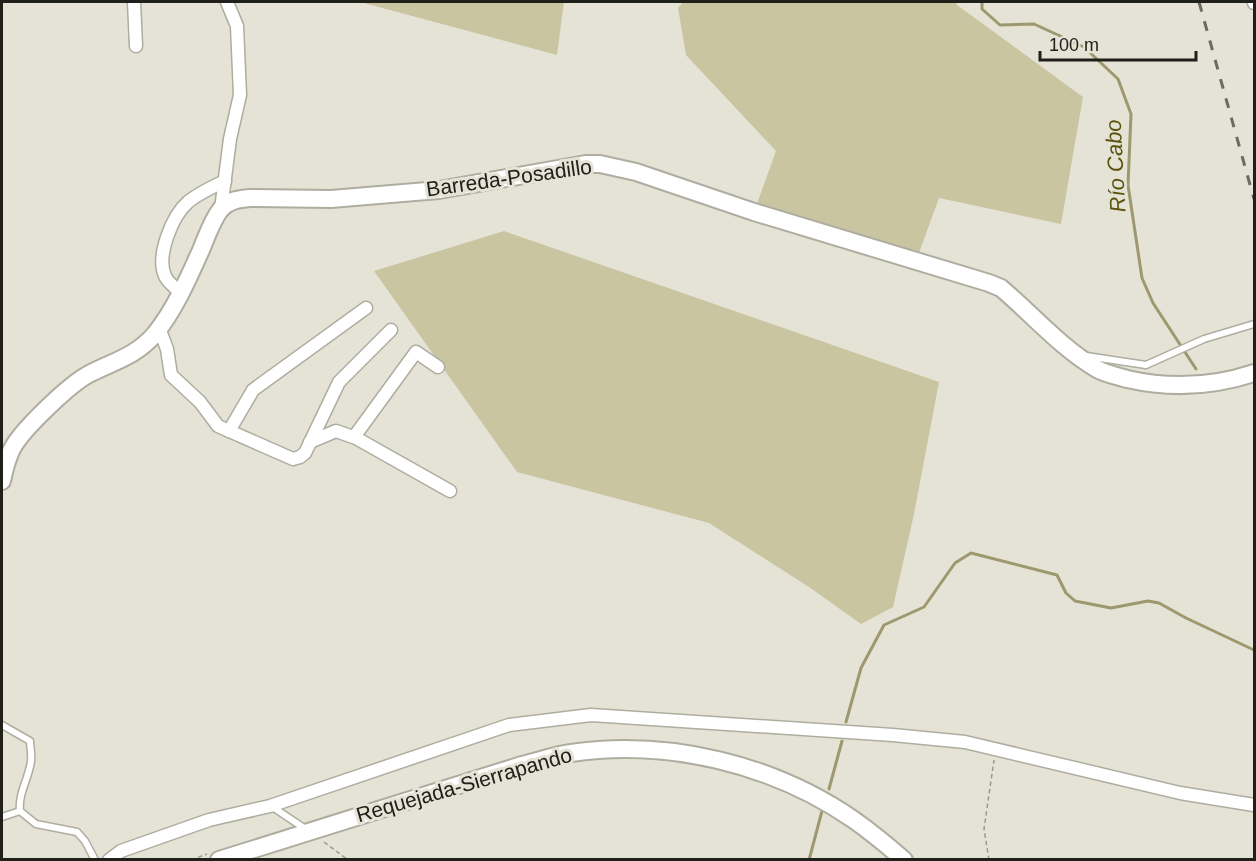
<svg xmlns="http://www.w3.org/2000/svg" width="1256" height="861" font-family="Helvetica,sans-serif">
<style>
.green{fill:#cac5a1}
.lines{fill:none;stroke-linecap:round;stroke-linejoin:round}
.stream{stroke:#9d986e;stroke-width:3}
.lane-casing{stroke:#aeada0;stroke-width:9}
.street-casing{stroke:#aeada0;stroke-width:15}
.secondary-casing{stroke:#aeada0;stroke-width:20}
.path{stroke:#9b998f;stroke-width:1.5;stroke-dasharray:4.5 3;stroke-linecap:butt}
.lane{stroke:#fff;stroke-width:6}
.street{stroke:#fff;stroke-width:12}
.secondary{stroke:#fff;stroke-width:16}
.rail{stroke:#6c6b63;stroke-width:3;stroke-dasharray:10 10;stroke-linecap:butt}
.labels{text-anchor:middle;stroke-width:6;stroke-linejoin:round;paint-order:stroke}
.street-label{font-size:21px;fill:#20201b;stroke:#e5e3d6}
.water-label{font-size:22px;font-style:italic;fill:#5b520e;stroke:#e5e3d6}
</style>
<rect width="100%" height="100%" fill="#e5e3d6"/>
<!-- green -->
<g class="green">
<polygon points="360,2 564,2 557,55"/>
<polygon points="683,2 956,2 957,5 1083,97 1061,224 939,198 916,261 754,212 776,151 686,55 678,8"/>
<polygon points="504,231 939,382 914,514 893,607 861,624 809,587 709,523 517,472 374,271"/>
</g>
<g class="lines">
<!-- stream -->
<g class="stream">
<polyline points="982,2 982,9 1000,25 1034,24 1084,47 1118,79 1131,114 1128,185 1142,278 1153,303 1196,369"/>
<polyline points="846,722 861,668 884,625 924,607 955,563 971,553 1057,575 1066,593 1075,601 1111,608 1148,601 1159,603 1186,618 1254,650"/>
<polyline points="829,789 842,741"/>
<polyline points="809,860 822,811"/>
</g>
<defs>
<g id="lane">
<polyline points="1086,356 1146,365 1204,339 1254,324"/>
<path d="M2,725l28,16c0,6 2,14 1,20 -2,17 -13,32 -11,50l16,13 41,8 8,9 10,19"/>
<polyline points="271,806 307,830"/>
<polyline points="2,817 20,811"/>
</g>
<g id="street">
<polyline points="134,2 136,46"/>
<polyline points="1254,2 1254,3"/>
<polyline points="221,209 230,139 240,95 237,26 227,2"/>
<path d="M181,293c-5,-5 -13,-10 -16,-17 -9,-20 7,-60 23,-74 11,-9 24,-15 37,-21"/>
<polyline points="159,328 167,349 171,375 200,402 218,426 293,459 300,457 305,453 339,382 391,330"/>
<polyline points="229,431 253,390 366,308"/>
<polyline points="354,437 416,352 438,367"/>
<polyline points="310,442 336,431 356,438 450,491"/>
<polyline points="109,860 121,851 209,820 270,806 509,725 591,715 893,735 965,742 1180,793 1254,805"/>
</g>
<g id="secondary">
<path d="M2,481c2,-10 5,-21 9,-30 8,-19 59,-67 78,-77 25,-13 46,-17 66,-40 20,-25 33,-55 46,-84 6,-14 11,-30 20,-41 8,-9 18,-10 29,-11l81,1 108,-9 147,-26h14l36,8 118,40 235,71 12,5c32,27 60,60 96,81 9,5 20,7 30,10 44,10 85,8 127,-6"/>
<path d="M219,860l303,-95c17,-4 33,-10 49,-12 98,-14 202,11 283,67 17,12 34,26 50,40"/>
</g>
</defs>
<!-- lane casing -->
<use href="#lane" class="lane-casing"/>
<!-- street casing -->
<use href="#street" class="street-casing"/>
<!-- secondary casing -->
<use href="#secondary" class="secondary-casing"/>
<!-- path -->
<g class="path">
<polyline points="324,842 348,860"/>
<polyline points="191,860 207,854"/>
<polyline points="989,860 984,829 994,760"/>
</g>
<!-- lane -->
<use href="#lane" class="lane"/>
<!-- street -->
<use href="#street" class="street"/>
<!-- secondary -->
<use href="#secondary" class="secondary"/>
<!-- rail -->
<polyline class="rail" points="1199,2 1254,199"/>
</g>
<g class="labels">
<!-- street labels -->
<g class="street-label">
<text transform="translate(509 178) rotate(-8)" y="7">Barreda-Posadillo</text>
<text transform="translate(464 785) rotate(-16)" y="7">Requejada-Sierrapando</text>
</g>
<!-- water labels -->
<g class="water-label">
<text transform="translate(1115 166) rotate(-93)" y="8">Río Cabo</text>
</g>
</g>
<!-- border -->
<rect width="1256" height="861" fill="none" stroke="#20201b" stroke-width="6"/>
<!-- scale -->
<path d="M1040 51v9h156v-9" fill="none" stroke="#20201b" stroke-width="3"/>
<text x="1049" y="51" font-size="18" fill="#20201b" stroke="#e5e3d6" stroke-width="4.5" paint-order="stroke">100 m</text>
</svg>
